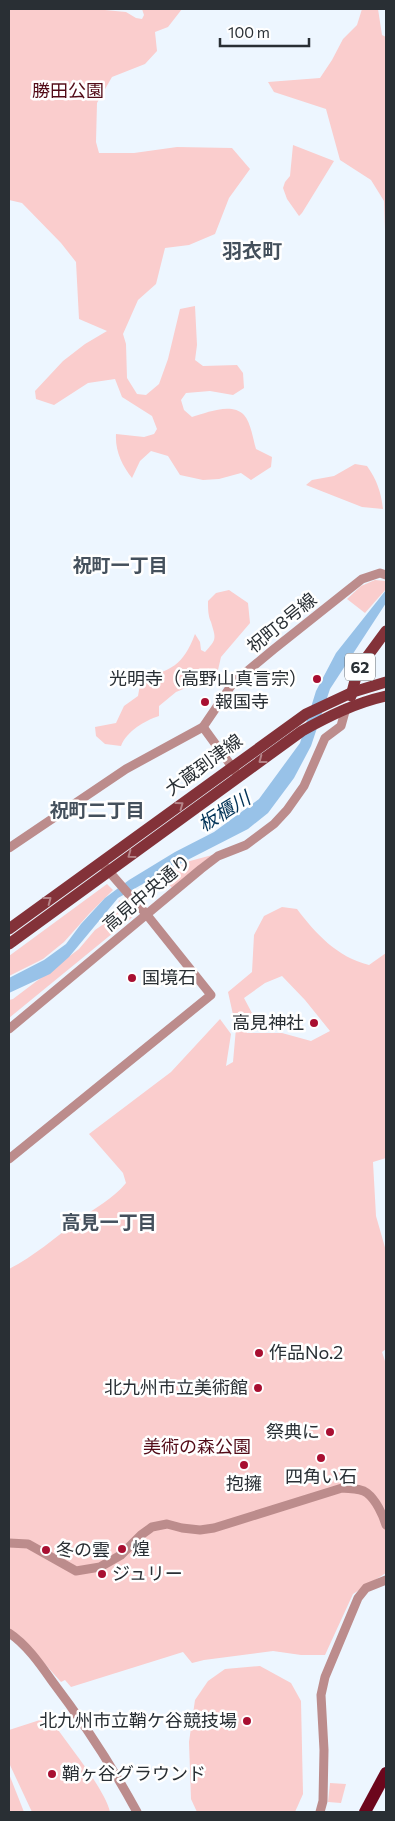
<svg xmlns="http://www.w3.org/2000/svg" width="395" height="1821" font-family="Commissioner,'Noto Sans JP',sans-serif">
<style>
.green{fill:#facdcd;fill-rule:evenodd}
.water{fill:#98c2e8}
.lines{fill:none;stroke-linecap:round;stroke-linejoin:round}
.minor{stroke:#bc8c8c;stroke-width:9}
.major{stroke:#833239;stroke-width:11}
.highway{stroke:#6c061c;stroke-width:12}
.oneway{stroke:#b58488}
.poi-dot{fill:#a80f31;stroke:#fff;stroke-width:2}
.labels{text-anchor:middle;stroke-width:5;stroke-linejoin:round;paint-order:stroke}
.shield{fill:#fff;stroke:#696d71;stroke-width:1}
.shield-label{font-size:16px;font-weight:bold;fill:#292f34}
.park-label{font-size:18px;fill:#520b17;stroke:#fff}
.street-label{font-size:18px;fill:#292f34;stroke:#fff}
.poi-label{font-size:18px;fill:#292f34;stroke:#fff;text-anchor:start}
.neighbourhood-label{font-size:19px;font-weight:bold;fill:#44505c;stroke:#fff}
.water-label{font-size:19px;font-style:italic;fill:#023357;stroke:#fff}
.quarter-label{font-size:20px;font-weight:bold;fill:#44505c;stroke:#fff}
</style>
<rect width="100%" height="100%" fill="#edf6ff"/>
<!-- green -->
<g class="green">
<path d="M9,9h94l2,1 21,2 10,6 6,1 2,-4 -2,-6h40l-14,18 -13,5 2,19 -12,13 -33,13 -15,26 -1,39 3,11h35l43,-6 55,1 18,21 -21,29 -14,36 -26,11 -24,3 -9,36 -18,16 -15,34 3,10 1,34 10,16 9,1 13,-11 9,-25 12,-50 15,-3 2,39 -2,15 8,6 34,-1 6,8 1,15 -11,7 -23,-4 -24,2 -5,7 3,10 8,7c15,-4 39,-15 52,-2 7,8 9,24 12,34l16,8 -1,10 -20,13 -10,-7 -22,6 -16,1 -23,-5 -12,-19 -17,-5 -11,10 -8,17c-10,-13 -17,-27 -16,-44l28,3 10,-3 3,-5 -5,-13 -30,-19 -7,-18 -27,4 -34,22 -18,-6 -1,-8 28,-30 22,-17 22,-13 -28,-12 -3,-57 -15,-19 -39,-40 -13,-3z"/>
<polygon points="362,9 378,9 382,35 386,37 385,230 384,201 371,180 340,160 326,109 274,92 268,82 320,78 332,60 343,39 357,25"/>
<polygon points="293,145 334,161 302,213 299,216 287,199 283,188 285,182 290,176"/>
<path d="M355,464l12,2c10,14 14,26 16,43l-21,-2 -56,-22 6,-5 22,-4z"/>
<polygon points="375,580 386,581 386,589 365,613 347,599 361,586"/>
<path d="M229,590l19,13 2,20 -29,34 -3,13 -10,9 -32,13 -17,14v10c-15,5 -32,15 -38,30l-16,-2 -9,-8 -1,-9 21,-4 8,-17 14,-10 3,-17c30,-9 42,-13 54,-45l5,8 1,8 4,2c12,-13 11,-13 6,-30 -3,-6 -3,-14 -3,-21l8,-8z"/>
<polygon points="216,854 172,888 161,875 190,861"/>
<polygon points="107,884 113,890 89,914 64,942 43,959 9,976 9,956"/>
<polygon points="119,900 135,915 9,1018 9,1000 13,999 79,949 95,930 108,921 117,910"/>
<path d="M282,907l15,2c19,25 40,48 72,56l17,-12v205l-13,4 3,54 10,35v98l-4,3 4,12v209l-33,21 -28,61h-24l-28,-4 -69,9 -12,3 -9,-11 -112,35 -6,-7 -4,2 -41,-46 -11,1v-368c25,-13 46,-31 69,-49 17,-12 35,-21 48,-37l-3,-10 -34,-39 82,-62 49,-53 11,15 -5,32 7,-4 3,-34 -8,-36 24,-20 2,-37 10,-19zM282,976l23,24 25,31 -19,10 -29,-8h-35l-4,-12 10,-6 -9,-17 21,-15z"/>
<polygon points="260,1666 291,1683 301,1701 303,1794 295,1812 197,1812 191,1799 189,1742 195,1700 208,1681 225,1669"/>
<path d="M43,1719l8,1c15,22 54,69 59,92h-78l-23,-49v-33z"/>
<polygon points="9,1774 24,1812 9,1812"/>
<polygon points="330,1783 346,1784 341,1803 328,1802"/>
</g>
<!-- water -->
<polygon class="water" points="386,590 386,603 330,689 311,746 294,778 268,813 248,829 164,872 118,898 69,957 50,974 9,993 9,978 44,960 66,944 81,924 105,898 129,880 175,852 214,832 259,799 300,743 316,691 336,653"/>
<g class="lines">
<!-- minor -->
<g class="minor">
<polyline points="203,727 235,771"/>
<polyline points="9,848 126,769 203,727 233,683 274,649 362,579 380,573 386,575"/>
<polyline points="9,1029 201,869 218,856 246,845 274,824 287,810 304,786 325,738 341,726 346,708"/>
<polyline points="9,1159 211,995 147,915 105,867"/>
<path d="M9,1543l19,1 48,27 24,-4 21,-12 20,-20 11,-8 15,-3 15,4 18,2 14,-2 128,-40c8,1 19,0 25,5 9,7 16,22 19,32"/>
<path d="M9,1633c17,11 31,31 43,48 32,42 60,85 85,131"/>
<polyline points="320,1812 323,1801 324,1750 321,1695 325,1677 358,1598 366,1588 386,1580"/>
</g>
<!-- major -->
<g class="major">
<polyline points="351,696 358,669 386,631"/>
<polyline points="9,929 306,714 353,692 386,682"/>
<path d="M9,944l293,-213c27,-15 53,-28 84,-35"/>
</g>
<!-- highway -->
<polyline class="highway" points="365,1812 386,1773"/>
</g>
<!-- one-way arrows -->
<defs><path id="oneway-chevron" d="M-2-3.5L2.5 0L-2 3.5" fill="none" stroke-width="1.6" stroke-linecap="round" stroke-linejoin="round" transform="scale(1.25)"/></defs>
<g class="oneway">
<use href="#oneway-chevron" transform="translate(262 760) rotate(143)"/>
<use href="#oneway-chevron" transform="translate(180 805) rotate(-36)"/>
<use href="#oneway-chevron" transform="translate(131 855) rotate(144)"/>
<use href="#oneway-chevron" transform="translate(48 900) rotate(-37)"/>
</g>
<!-- markers -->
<g class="poi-dot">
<circle cx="317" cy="679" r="5"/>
<circle cx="205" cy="702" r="5"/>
<circle cx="132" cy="978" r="5"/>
<circle cx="314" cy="1023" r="5"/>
<circle cx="259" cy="1353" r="5"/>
<circle cx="258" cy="1388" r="5"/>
<circle cx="330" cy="1432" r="5"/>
<circle cx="321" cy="1458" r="5"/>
<circle cx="244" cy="1465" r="5"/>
<circle cx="122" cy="1549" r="5"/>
<circle cx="46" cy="1550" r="5"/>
<circle cx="102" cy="1574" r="5"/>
<circle cx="247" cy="1721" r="5"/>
<circle cx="52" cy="1774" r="5"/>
</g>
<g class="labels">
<!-- shield labels -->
<rect class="shield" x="345" y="653.5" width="30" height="27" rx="4"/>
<g class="shield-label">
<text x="360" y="673">62</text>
</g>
<!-- park labels -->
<g class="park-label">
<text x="68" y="97">勝田公園</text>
<text x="197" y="1453">美術の森公園</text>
</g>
<!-- street labels -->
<g class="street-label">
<text transform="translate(282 623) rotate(-39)" y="6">祝町8号線</text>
<text transform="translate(204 765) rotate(-36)" y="6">大蔵到津線</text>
<text transform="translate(147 893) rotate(-40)" y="6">高見中央通り</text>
</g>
<!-- poi labels -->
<g class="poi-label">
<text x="307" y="685" text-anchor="end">光明寺（高野山真言宗）</text>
<text x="215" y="708">報国寺</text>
<text x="142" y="984">国境石</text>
<text x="304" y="1029" text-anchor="end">高見神社</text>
<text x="269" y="1359">作品No.2</text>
<text x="248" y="1394" text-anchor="end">北九州市立美術館</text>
<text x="320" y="1438" text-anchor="end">祭典に</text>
<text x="321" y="1483" text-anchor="middle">四角い石</text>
<text x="244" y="1490" text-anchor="middle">抱擁</text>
<text x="132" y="1555">煌</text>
<text x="56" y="1556">冬の雲</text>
<text x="112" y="1580">ジュリー</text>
<text x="237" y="1727" text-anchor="end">北九州市立鞘ケ谷競技場</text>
<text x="62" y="1780">鞘ヶ谷グラウンド</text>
</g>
<!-- neighbourhood labels -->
<g class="neighbourhood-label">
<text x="120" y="572">祝町一丁目</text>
<text x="97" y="817">祝町二丁目</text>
<text x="109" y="1229">高見一丁目</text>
</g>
<!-- water labels -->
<g class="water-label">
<text transform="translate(224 811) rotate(-32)" y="7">板櫃川</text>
</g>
<!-- quarter labels -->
<g class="quarter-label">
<text x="252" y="258">羽衣町</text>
</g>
</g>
<!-- border -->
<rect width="395" height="1821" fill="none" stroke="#292f34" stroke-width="20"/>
<!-- scale -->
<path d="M220 38v8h89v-8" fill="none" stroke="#292f34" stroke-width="2.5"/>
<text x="228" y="38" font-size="15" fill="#292f34" stroke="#ffffff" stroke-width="4" paint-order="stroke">100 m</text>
</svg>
